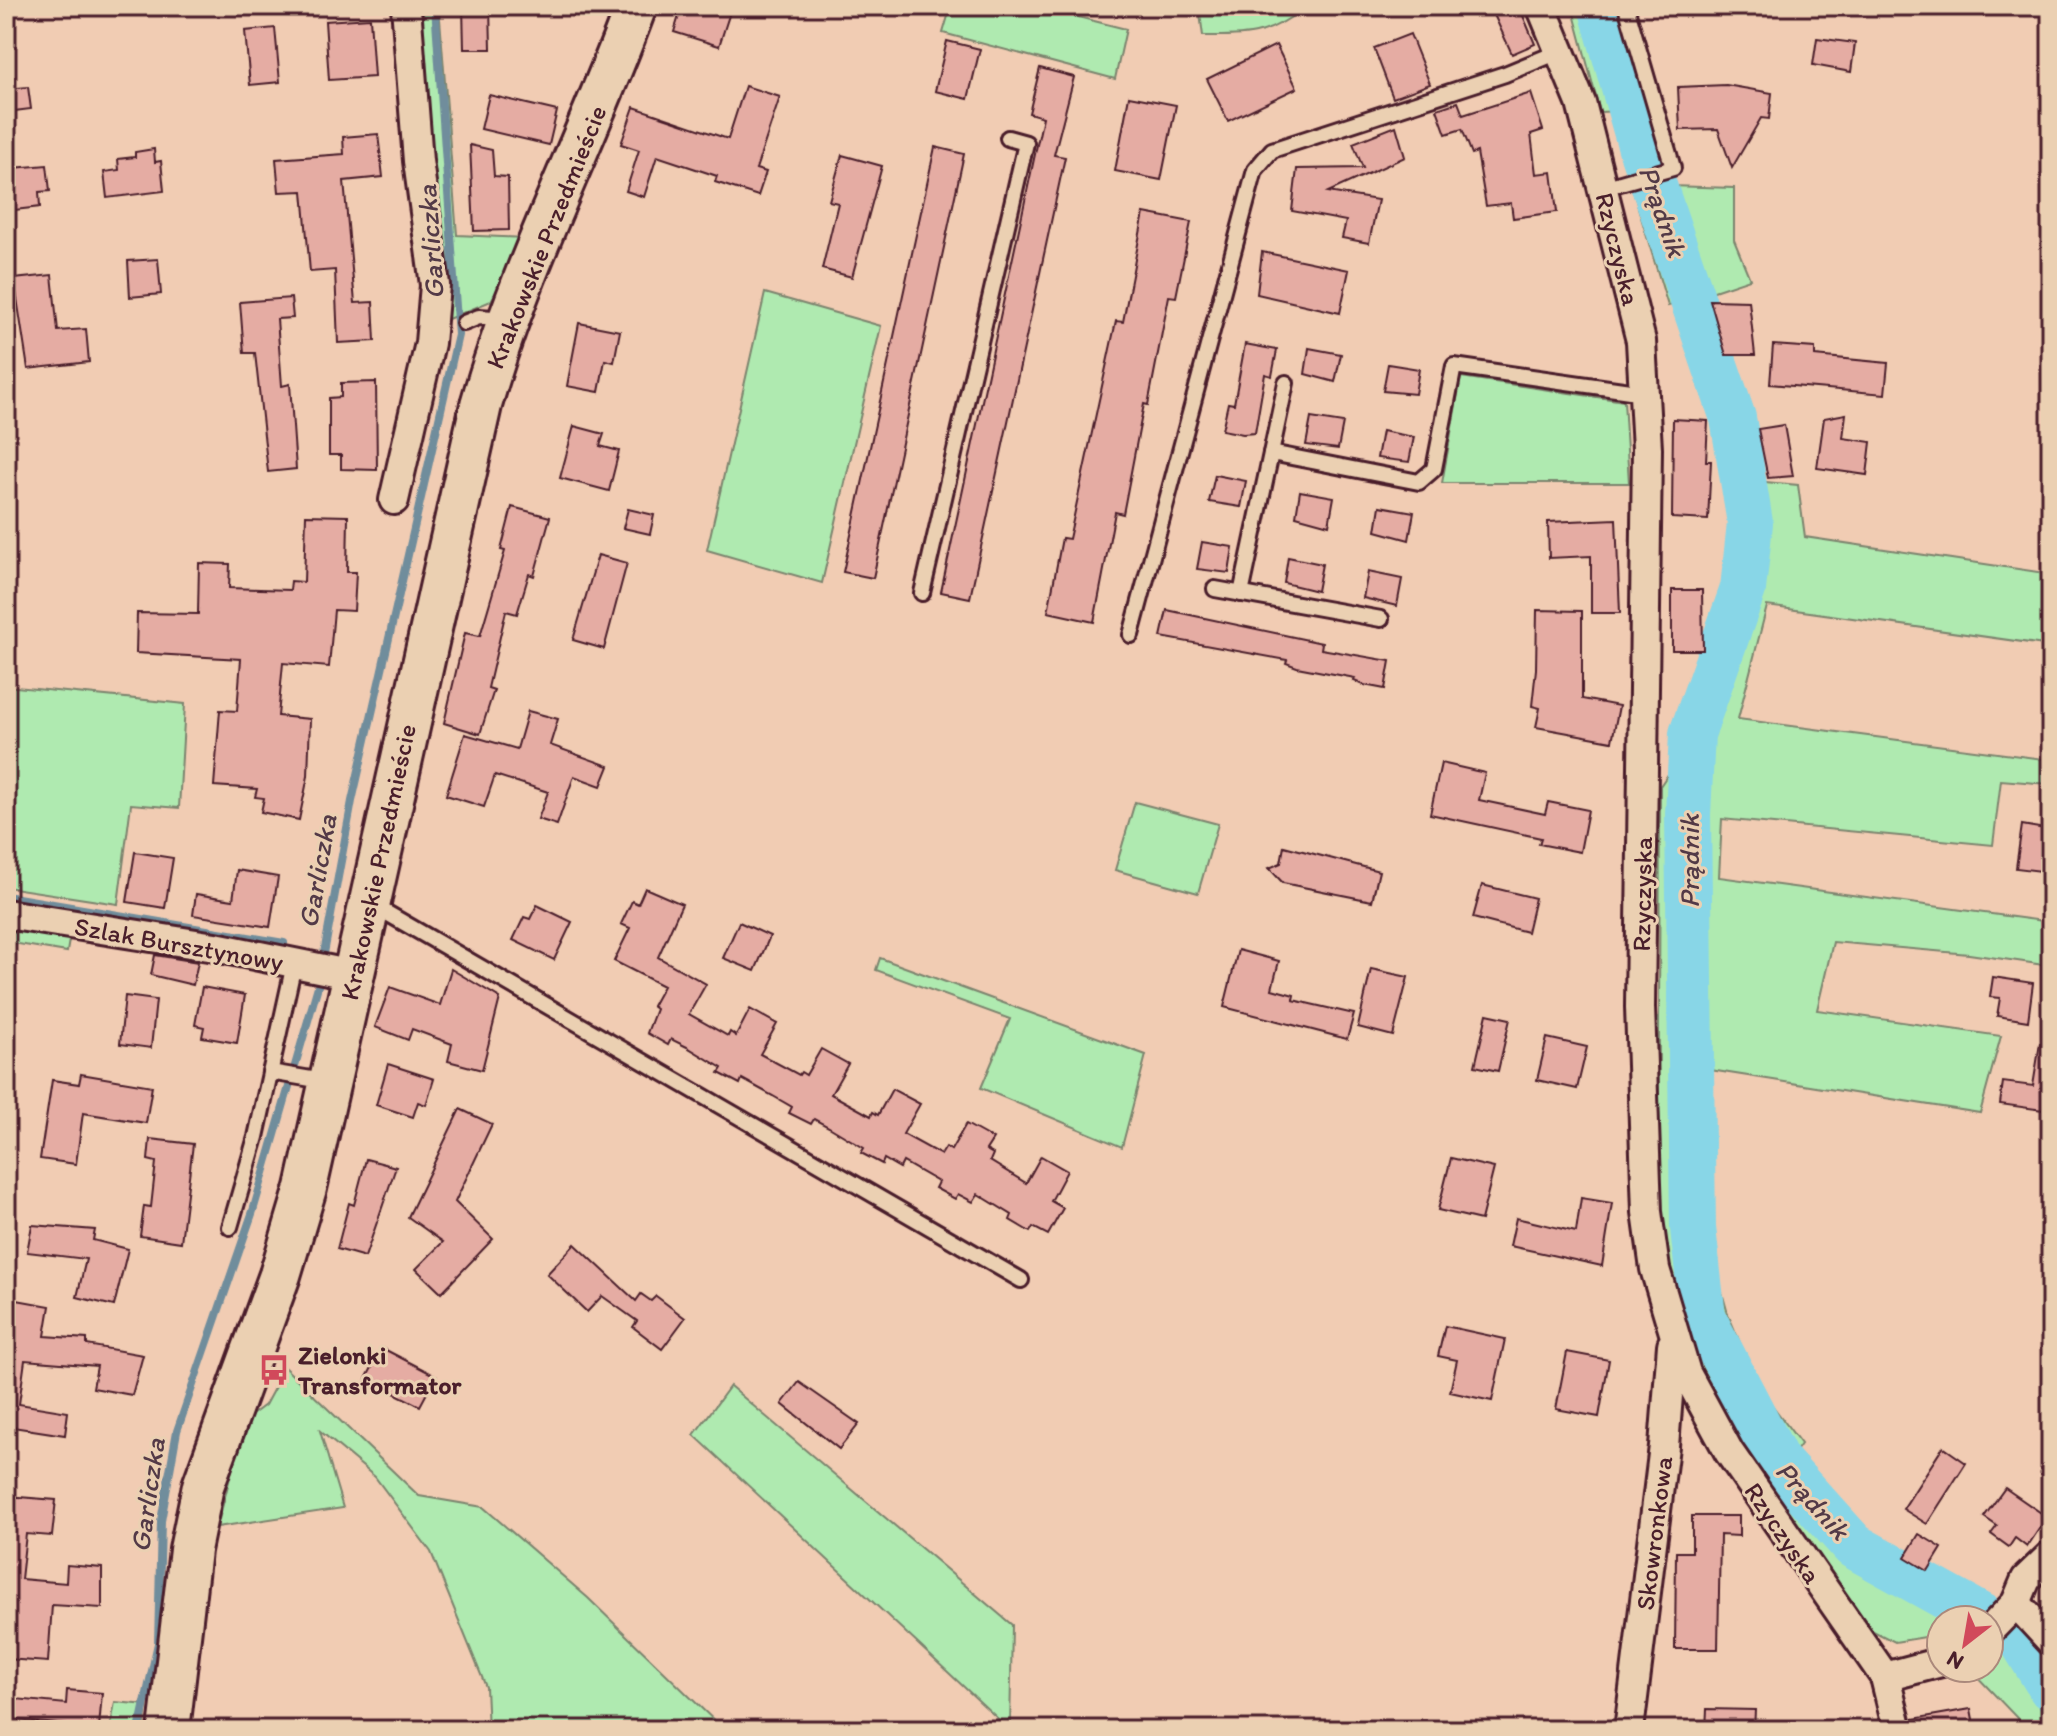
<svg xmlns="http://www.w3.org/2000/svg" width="2057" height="1736" font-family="Itim,sans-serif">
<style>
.green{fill:#afeab0;stroke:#7c846e;stroke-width:2}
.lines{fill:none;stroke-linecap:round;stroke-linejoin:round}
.stream{stroke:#6f8d9c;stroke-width:8}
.river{stroke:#88d6e7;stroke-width:46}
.building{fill:#e5aca3;stroke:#4a1f2b;stroke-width:2}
.lane-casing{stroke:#4a1f2b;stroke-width:20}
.street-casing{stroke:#4a1f2b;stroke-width:34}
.secondary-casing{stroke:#4a1f2b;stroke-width:46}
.lane{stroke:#ebd0b2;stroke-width:14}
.street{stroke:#ebd0b2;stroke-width:28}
.secondary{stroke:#ebd0b2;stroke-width:40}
.labels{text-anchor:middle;stroke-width:6;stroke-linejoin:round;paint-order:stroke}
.street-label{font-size:26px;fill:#4a1f2b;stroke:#ebd0b2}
.poi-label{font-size:26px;font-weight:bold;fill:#4a1f2b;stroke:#ebd0b2;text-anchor:start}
.water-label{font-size:28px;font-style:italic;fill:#533a47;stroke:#ebd0b2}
</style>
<rect width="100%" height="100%" fill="#f1ccb3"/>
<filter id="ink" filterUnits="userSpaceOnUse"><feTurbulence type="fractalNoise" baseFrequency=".0125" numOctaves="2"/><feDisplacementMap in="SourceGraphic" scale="16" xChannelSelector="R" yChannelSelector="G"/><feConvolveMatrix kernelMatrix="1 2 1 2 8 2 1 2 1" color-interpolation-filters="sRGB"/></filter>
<g filter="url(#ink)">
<!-- green -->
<g class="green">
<polygon points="417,6 439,6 457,235 525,238 491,301 441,322"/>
<polygon points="951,6 1034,6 1126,29 1115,79 943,33"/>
<path d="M1199,6h108c-37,29 -57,31 -104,30z"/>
<polygon points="1572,6 1613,6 1663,165 1626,173 1620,111 1600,112"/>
<polygon points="1669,186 1734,188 1734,240 1750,279 1702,295 1726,382 1700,379 1676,304 1668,306 1633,191"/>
<polygon points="765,293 881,326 822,583 707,550"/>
<polygon points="1461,377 1624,401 1629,483 1442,483"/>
<polygon points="1720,411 1744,413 1755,481 1798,485 1805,537 2051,574 2051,646 1767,606 1738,719 2051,760 2048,784 2001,780 1993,845 1722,819 1719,877 2051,922 2051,966 1969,954 1833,942 1817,1010 2001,1036 1980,1113 1710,1070 1715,1267 1728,1314 1758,1386 1801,1444 1794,1454 1827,1502 1967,1620 1941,1620 1941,1644 1925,1637 1895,1642 1867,1628 1739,1450 1685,1336 1658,1247 1660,786 1677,761 1727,613 1741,554 1739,480 1723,472"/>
<polygon points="6,686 185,704 179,808 131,804 118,904 6,887"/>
<polygon points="1135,802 1218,824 1198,893 1115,870"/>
<polygon points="6,925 70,934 67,952 6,942"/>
<polygon points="880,958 1146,1055 1122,1147 981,1088 1010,1019 876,970"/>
<polygon points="285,1368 419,1496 483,1507 588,1598 724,1730 488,1730 486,1687 431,1552 375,1477 320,1431 343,1508 217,1527 245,1420 265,1405"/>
<polygon points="730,1386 1012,1625 1010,1730 694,1435"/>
<path d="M1989,1638c31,26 62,49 62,92h-28l-6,-12 -48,-50h20z"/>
<polygon points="115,1702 147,1705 144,1730 110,1730"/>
</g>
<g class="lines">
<!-- stream -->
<g class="stream">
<polyline points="6,896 284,943"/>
<polyline points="139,1730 158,1643 161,1521 177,1431 253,1211 318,986 352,801 458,335 435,6"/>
</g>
<!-- river -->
<g class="river">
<polyline points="1601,6 1641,148 1733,418 1750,523 1743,589 1692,734 1688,814 1693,1228 1703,1318 1777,1461 1854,1546 1988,1620"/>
<polyline points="1989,1621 2021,1639 2051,1688"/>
</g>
</g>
<!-- building -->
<g class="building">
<polygon points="463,6 490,6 491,49 464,49"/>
<polygon points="682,6 732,6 719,46 674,32"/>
<polygon points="1490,6 1519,6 1535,44 1512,54"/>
<polygon points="370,18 374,77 329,80 325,21"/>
<polygon points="275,28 280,82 250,85 245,31"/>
<polygon points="1410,34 1430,84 1393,98 1374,48"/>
<polygon points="1817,38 1855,43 1851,72 1813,65"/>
<polygon points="947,41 980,49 968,99 935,91"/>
<polygon points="1276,45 1297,88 1228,121 1207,79"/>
<polygon points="1040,68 1074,77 1054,155 1065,157 970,598 941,592 1043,117 1029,113"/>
<polygon points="1726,85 1772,93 1769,119 1761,118 1732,168 1718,129 1680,130 1678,87"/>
<polygon points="745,86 780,97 756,169 766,172 758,196 715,182 717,176 657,156 644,197 626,191 639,150 621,144 634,107 728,139"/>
<polygon points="28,87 31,109 6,112 6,89"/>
<polygon points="1531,93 1543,130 1531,134 1536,174 1552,172 1557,212 1513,218 1511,203 1486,206 1477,152 1472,154 1462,129 1446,134 1437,109 1458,102 1463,115"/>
<polygon points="489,95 557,111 549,145 481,129"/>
<polygon points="1129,96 1176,105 1161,180 1115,171"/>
<polygon points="1396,126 1405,157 1328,192 1378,200 1369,243 1342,238 1346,221 1292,211 1297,169 1363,168 1353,143"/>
<polygon points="378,134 383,177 344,181 355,303 373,302 375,341 338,343 335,270 310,272 303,191 279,192 276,159 344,154 343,137"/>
<polygon points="470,145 492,150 494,176 508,177 509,230 474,231"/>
<polygon points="935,147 964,154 873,578 843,572"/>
<polygon points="154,149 155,162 161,161 164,191 107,198 104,172 119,170 118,159 135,157 135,152"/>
<polygon points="842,155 882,166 852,277 822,269 838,203 829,201"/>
<polygon points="47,165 50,191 39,192 40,207 6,211 6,173 13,172 13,168"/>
<polygon points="1144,213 1191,222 1176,297 1169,296 1148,405 1144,404 1123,514 1115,512 1094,622 1048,612 1062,538 1069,539 1116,321 1123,322"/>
<polygon points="1262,252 1349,270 1340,313 1257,294"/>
<polygon points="158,259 161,294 130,297 128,261"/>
<polygon points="52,275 58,331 86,329 89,362 28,369 14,279"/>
<polygon points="291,298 293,318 277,319 282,386 290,384 296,469 268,472 255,353 244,353 240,302"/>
<polygon points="1710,300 1749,301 1755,355 1726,355"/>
<polygon points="579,323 620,331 614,362 605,360 599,392 567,386"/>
<polygon points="1245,344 1277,350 1272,376 1265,374 1255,433 1243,434 1222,430 1228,403 1234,404"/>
<polygon points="1773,345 1815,348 1815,356 1888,363 1885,394 1770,384"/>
<polygon points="1309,348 1341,354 1335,382 1305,374"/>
<polygon points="1388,364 1419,369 1415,394 1383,391"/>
<polygon points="376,382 377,470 341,469 341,455 329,455 329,398 341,397 341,383"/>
<polygon points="1846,414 1843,438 1871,442 1867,475 1817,468 1824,418"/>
<polygon points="1311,418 1343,423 1338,449 1306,445"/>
<polygon points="1673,419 1708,421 1706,461 1711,461 1708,520 1672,518"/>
<polygon points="1784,425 1793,476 1768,478 1758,429"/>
<polygon points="574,426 604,434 600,446 619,451 609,491 560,478"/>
<polygon points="1382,431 1414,437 1409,462 1377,458"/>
<polygon points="1215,475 1246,481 1241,507 1209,502"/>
<polygon points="1300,491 1334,497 1329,525 1296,516"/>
<polygon points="1380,506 1414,512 1409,540 1376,531"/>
<polygon points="512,507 550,517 534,576 529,574 517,614 506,611 488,688 494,690 480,734 444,723 465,633 480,636 505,551 501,550"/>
<polygon points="628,509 654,515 650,534 623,528"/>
<polygon points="306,515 348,516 347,572 356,572 354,611 334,610 329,667 283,663 278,716 310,719 308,776 299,820 261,812 264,798 255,797 257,789 214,786 220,710 237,711 241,659 136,653 137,613 198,614 199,563 230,564 229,588 290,590 291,581 304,582"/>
<polygon points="1616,519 1620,613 1591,613 1591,556 1549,558 1548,522"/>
<polygon points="1202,542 1233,547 1229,573 1197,569"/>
<polygon points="598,555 627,563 604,649 573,640"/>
<polygon points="1288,557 1322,564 1317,591 1284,583"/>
<polygon points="1368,572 1402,579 1397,606 1363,598"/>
<polygon points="1672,590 1702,590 1703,650 1672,650"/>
<polygon points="1167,610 1322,643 1321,649 1390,661 1385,689 1364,685 1354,681 1355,678 1297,667 1286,663 1287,660 1161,637"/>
<polygon points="1537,610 1582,611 1582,699 1619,706 1612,741 1536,727 1540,708 1532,706 1536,669"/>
<polygon points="528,711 558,719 550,745 609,766 601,786 574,776 557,825 538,819 548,792 495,775 484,807 446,795 465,734 517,749"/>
<polygon points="1441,763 1485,773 1479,800 1545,814 1548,802 1588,810 1580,852 1539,844 1541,838 1430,814"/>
<polygon points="2022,825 2051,830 2041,871 2016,868"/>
<polygon points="1284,846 1379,871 1372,901 1283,883 1269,868 1281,863"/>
<polygon points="135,852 173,858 165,908 127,902"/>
<polygon points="237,870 278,877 270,927 193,915 196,894 233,900"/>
<polygon points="1482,885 1535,898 1527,932 1473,918"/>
<polygon points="645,888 682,904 658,957 706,984 689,1014 728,1036 730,1032 736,1036 750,1009 777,1024 760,1054 799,1075 801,1072 806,1075 821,1049 848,1064 831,1094 871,1116 873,1112 878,1115 892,1089 920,1104 903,1134 941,1155 946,1147 951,1150 966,1124 993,1139 986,1150 993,1154 990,1161 1026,1183 1041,1156 1067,1171 1051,1201 1063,1208 1048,1235 1033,1227 1030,1232 1010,1220 1012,1215 978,1194 973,1202 958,1194 955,1199 935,1188 938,1182 903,1162 900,1168 884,1159 882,1164 861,1153 864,1148 829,1127 814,1119 811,1124 789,1113 792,1107 773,1096 742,1079 740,1084 719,1073 722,1068 687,1047 671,1039 668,1045 647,1033 656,1009 652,1006 663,986 614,961 630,928 621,924 632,901 638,904"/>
<polygon points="537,905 572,922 554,960 513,940 524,917 530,919"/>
<polygon points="739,922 770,936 755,971 723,958"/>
<polygon points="1238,950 1279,961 1272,989 1294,995 1293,1000 1354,1014 1347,1039 1224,1007"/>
<polygon points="155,955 198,962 193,985 151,975"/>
<polygon points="451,969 500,998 482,1070 448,1061 452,1044 412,1029 408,1040 375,1027 390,987 440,1005"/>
<polygon points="1371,969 1408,977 1393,1036 1358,1027"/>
<polygon points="1993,977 2033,983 2028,1021 1997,1016 2000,998 1990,997"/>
<polygon points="202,987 245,995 237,1043 202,1037 204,1027 195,1025"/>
<polygon points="125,996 156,1000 151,1048 120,1044"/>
<polygon points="1487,1014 1510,1019 1498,1071 1475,1066"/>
<polygon points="1547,1038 1587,1047 1577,1089 1537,1080"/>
<polygon points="2040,1043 2051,1044 2051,1111 2000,1104 2003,1082 2033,1086"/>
<polygon points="388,1064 434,1079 426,1105 418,1102 413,1117 376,1105"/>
<polygon points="81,1074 152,1086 146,1123 83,1113 76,1164 40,1159 52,1080 79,1084"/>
<polygon points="460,1109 492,1124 455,1202 493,1239 441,1293 416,1269 443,1242 408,1217"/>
<polygon points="150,1139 193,1144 181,1242 140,1236 144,1206 151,1207 156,1162 148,1160"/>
<polygon points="1451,1158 1494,1168 1481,1220 1438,1210"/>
<polygon points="366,1159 396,1167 365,1257 337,1249 349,1203 354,1205"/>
<polygon points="1581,1198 1612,1203 1602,1266 1510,1246 1516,1218 1576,1232"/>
<polygon points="32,1225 95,1230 93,1240 128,1249 114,1306 77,1297 86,1259 27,1252"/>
<polygon points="575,1244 636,1301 641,1294 651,1301 656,1296 685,1318 662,1349 633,1327 637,1321 602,1296 587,1312 547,1274"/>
<polygon points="6,1298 50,1306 45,1336 87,1339 87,1345 143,1355 132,1395 93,1388 97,1366 25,1360 19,1404 68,1412 65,1435 6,1426"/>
<polygon points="1445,1326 1505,1339 1492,1401 1450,1392 1457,1360 1438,1356"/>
<polygon points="382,1348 436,1376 420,1406 366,1379"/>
<polygon points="1567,1352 1609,1360 1599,1417 1556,1409"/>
<polygon points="799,1382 859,1424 839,1449 782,1404"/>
<polygon points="1943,1447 1966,1463 1927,1524 1903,1509"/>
<polygon points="2005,1488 2047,1517 2027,1547 2015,1538 2009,1547 1991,1534 1997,1526 1984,1517"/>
<polygon points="6,1496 56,1500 52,1536 26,1534 21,1579 66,1583 67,1565 102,1568 102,1608 52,1605 48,1662 6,1659"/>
<polygon points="1692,1516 1739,1516 1739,1536 1720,1535 1718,1649 1675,1649 1676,1552 1692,1552"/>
<polygon points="1919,1534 1942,1548 1928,1571 1905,1557"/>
<polygon points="67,1690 102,1693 99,1728 6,1719 6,1698 66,1704"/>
<polygon points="1707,1709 1755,1710 1754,1730 1706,1730"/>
<polygon points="1971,1709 1975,1730 1915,1730 1913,1719"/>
</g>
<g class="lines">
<defs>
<g id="lane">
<polyline points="1603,188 1673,168 1626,6"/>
<polyline points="464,323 479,317 507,319"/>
<polyline points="1271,453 1419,482 1434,469 1454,366 1644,393"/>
<polyline points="1215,589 1381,619"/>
<polyline points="922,593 1026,143 1008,138"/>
<polyline points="1241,594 1286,383"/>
<polyline points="1131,635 1255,170 1272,150 1505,74 1561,51"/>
<polyline points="373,905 1021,1280"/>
<polyline points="270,1072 329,1082"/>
<polyline points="230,1227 256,1137 294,964"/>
</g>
<g id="street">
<polyline points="1541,6 1581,103 1641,341 1647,449 1640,1007 1647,1212 1655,1269 1686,1373 1729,1452 1885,1677 1898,1730"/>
<polyline points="394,500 430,343 435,285 418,161 406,6"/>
<polyline points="6,914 215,947 353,975"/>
<polyline points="2016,1603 2051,1641"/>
<polyline points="1989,1631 2016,1603 2026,1579 2051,1555"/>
<polyline points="1885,1677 1941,1662"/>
<polyline points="1629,1730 1664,1446 1672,1345"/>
</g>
<path id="secondary" d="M169,1730l21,-180 13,-64 77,-211 26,-87 175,-783c39,-138 106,-265 155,-399"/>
</defs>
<!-- lane casing -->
<use href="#lane" class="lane-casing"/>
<!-- street casing -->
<use href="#street" class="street-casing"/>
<!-- secondary casing -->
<use href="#secondary" class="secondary-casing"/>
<!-- lane -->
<use href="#lane" class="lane"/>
<!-- street -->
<use href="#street" class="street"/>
<!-- secondary -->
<use href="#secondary" class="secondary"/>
</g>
</g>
<!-- icons -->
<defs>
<symbol id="bus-bare" viewBox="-9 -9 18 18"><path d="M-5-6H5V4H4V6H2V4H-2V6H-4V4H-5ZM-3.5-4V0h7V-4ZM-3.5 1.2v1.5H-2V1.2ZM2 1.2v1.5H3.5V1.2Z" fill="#d1495b" stroke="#ebd0b2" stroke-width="2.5" paint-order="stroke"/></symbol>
</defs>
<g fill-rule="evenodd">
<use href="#bus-bare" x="252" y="1348" width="44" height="44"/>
</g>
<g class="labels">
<!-- street labels -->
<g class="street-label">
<text transform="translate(546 237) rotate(-68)" y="9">Krakowskie Przedmieście</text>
<text transform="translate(1618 249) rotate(76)" y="9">Rzyczyska</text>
<text transform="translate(378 862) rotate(-78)" y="9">Krakowskie Przedmieście</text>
<text transform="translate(1642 894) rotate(-89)" y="9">Rzyczyska</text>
<text transform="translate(179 944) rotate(10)" y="9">Szlak Bursztynowy</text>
<text transform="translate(1654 1533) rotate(-83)" y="9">Skowronkowa</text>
<text transform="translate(1783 1533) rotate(56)" y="9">Rzyczyska</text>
</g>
<!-- poi labels -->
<g class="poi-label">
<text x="298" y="1364">Zielonki<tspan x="298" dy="30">Transformator</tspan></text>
</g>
<!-- water labels -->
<g class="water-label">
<text transform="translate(1663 211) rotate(71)" y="10">Prądnik</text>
<text transform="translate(430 242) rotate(-94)" y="10">Garliczka</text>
<text transform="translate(1689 861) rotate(-90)" y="10">Prądnik</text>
<text transform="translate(317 871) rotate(-80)" y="10">Garliczka</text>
<text transform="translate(147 1495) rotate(-82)" y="10">Garliczka</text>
<text transform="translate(1813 1500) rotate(48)" y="10">Prądnik</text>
</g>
</g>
<!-- margin -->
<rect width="2057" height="1736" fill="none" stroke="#ebd0b2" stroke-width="32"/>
<rect x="16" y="16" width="2025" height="1704" fill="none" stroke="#4a1f2b" stroke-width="3" filter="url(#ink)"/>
<!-- north arrow -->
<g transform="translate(1965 1644) rotate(211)"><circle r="38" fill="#ebd0b2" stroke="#ab897c" stroke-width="2"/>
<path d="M0-6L14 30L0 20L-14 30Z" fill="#d1495b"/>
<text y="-12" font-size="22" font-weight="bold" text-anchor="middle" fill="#4a1f2b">N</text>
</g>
</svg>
